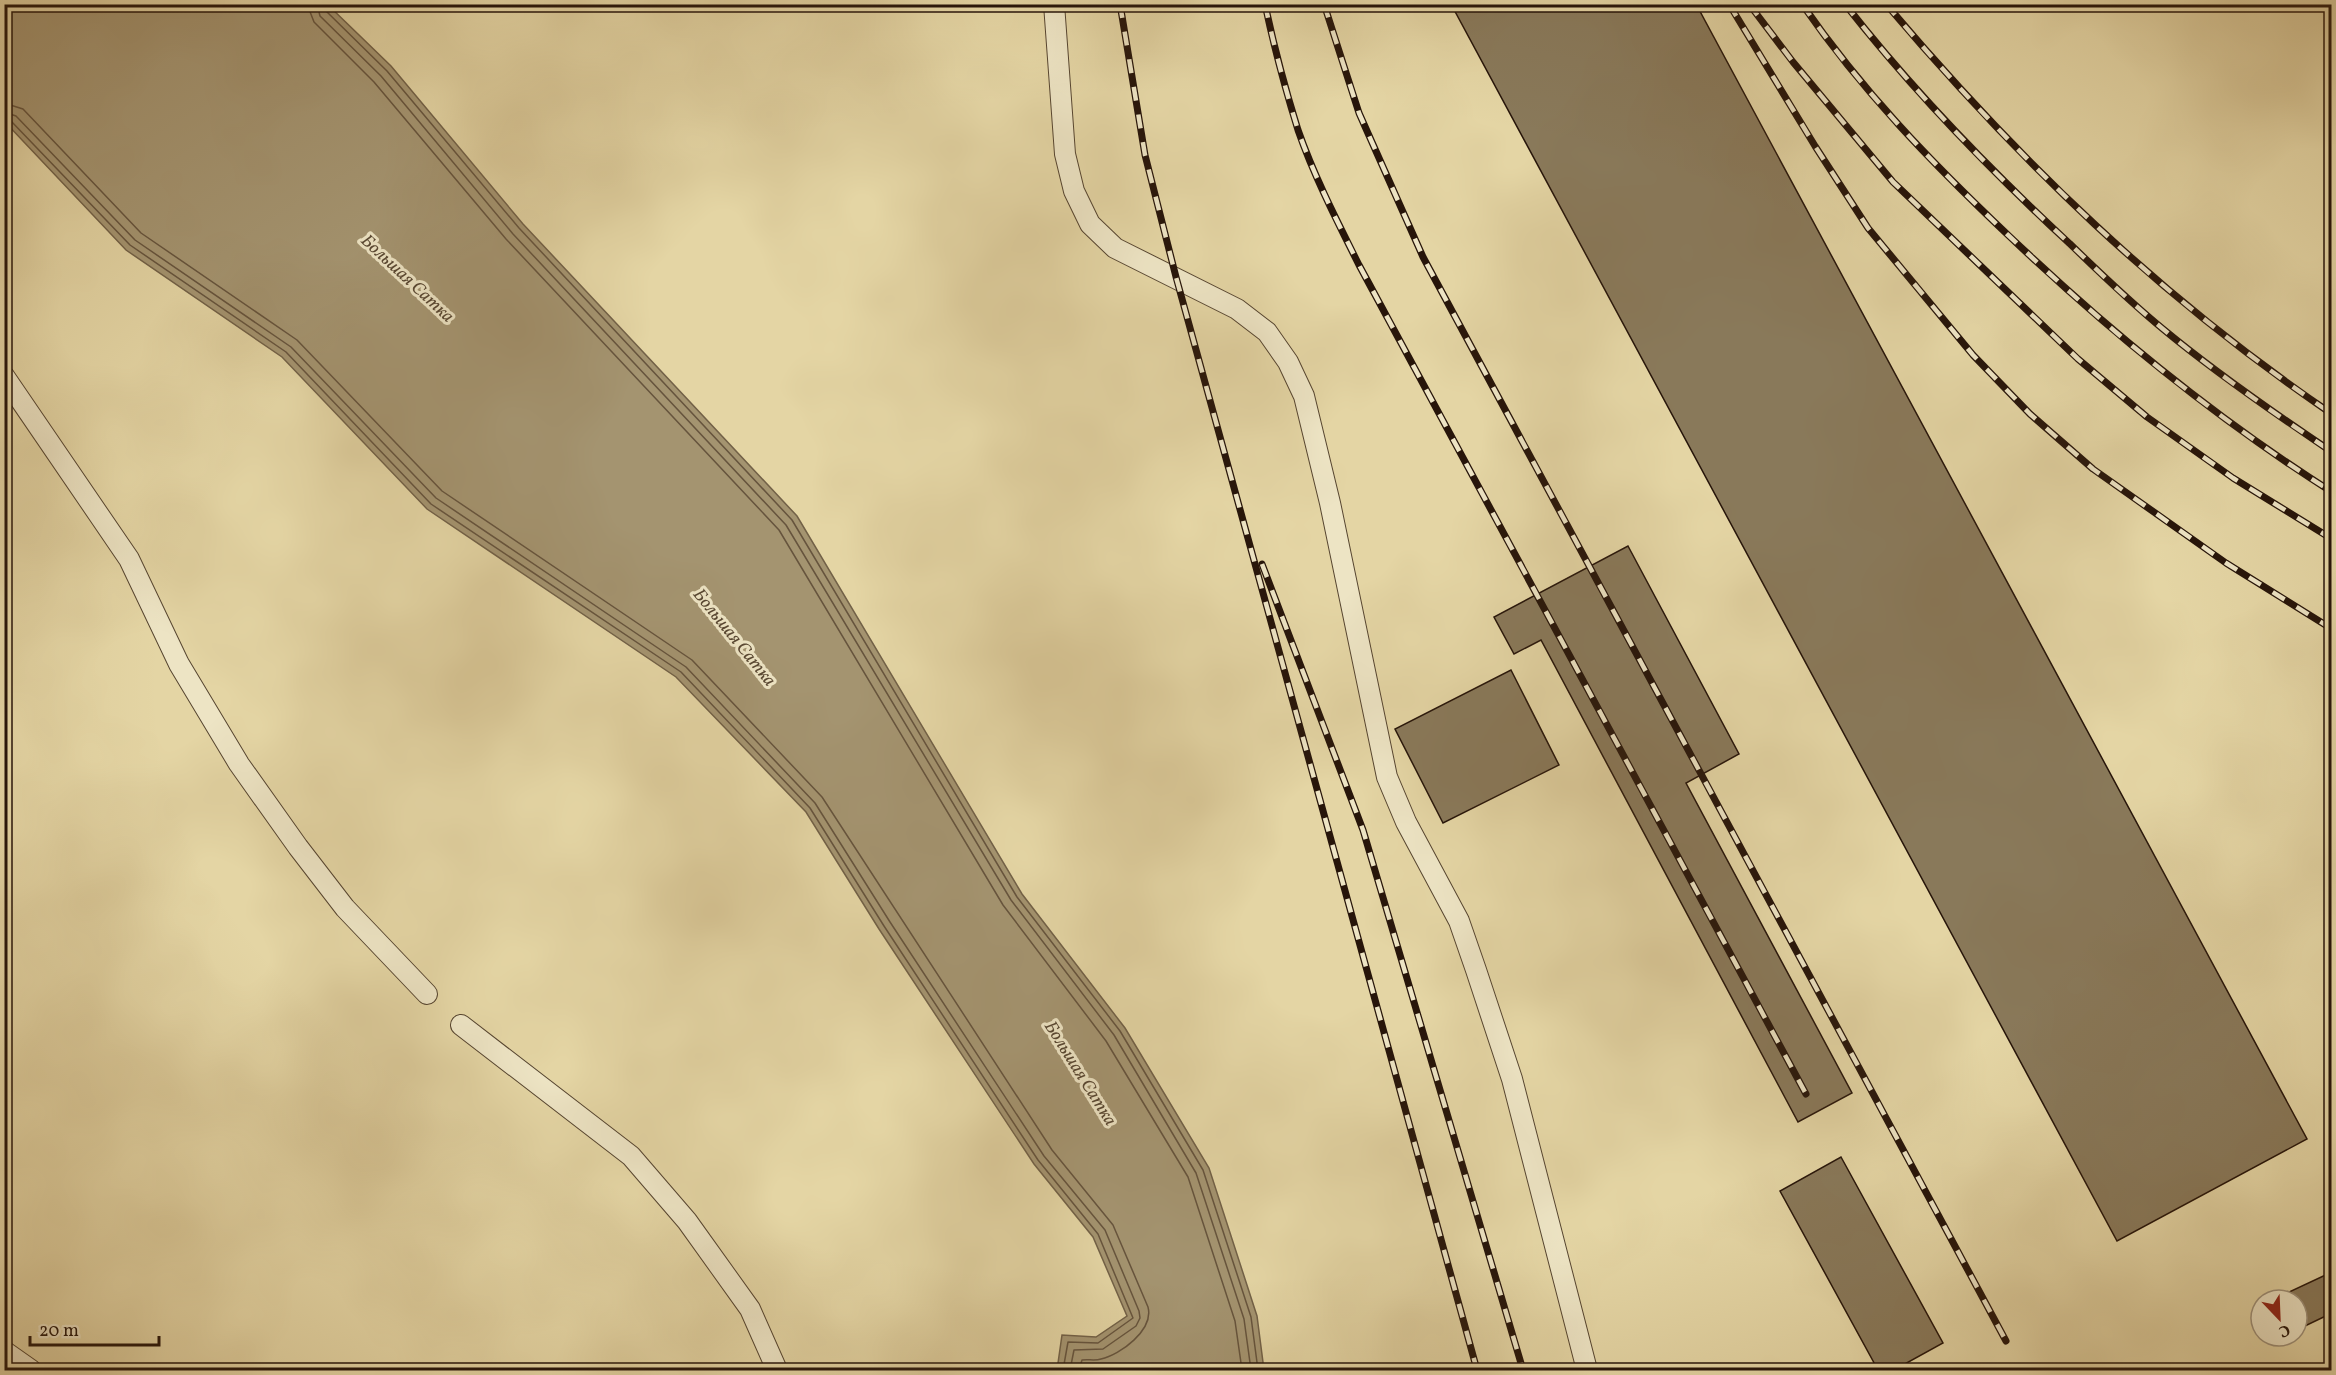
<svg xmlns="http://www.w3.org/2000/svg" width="2336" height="1375" font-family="Vollkorn,serif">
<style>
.water{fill:#a49470;stroke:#726147;stroke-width:1.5}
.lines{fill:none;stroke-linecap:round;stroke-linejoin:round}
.shore{stroke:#66543d;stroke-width:1.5}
.building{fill:#89795a;stroke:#27150a;stroke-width:1.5}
.lane-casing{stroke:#564530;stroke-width:22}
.lane{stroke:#ede4c4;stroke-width:20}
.rail-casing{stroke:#27150a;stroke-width:7}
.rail{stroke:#ede4c4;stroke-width:4.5;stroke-dasharray:14;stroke-linecap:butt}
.labels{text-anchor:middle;stroke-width:6;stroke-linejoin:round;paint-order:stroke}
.water-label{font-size:18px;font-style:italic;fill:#594833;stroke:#ede4c4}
</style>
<rect width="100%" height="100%" fill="#e4d5a4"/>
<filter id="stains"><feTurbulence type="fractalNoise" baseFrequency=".00333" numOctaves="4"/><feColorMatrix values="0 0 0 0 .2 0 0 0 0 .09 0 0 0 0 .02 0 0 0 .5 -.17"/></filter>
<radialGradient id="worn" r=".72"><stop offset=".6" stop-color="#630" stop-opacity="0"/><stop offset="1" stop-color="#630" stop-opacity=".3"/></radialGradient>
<!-- water -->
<polygon class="water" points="5,4 328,5 391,66 523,224 797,516 1022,894 1125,1028 1209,1168 1257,1316 1264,1370 1057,1370 1062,1335 1096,1337 1127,1316 1093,1237 1034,1164 879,929 806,812 676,677 427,509 282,357 126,250 5,122"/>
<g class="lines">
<!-- shore -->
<g class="shore">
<polyline points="307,4 314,22 374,82 506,239 779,530 1003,905 1106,1041 1188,1177 1235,1321 1242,1370"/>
<polyline points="317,4 320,16 381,76 513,234 786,525 1011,900 1114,1035 1196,1173 1244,1319 1251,1370"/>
<polyline points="324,4 326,11 387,71 519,228 792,520 1017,897 1120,1031 1203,1170 1251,1317 1258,1370"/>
<path d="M4,103l19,6 118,124 156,107 145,151 250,169 130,137 230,353 61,75 35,82c6,23 -28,48 -47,52 -6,2 -13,0 -19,1l-3,10"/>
<polyline points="4,112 16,116 135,240 291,347 436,498 686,667 815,803 890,922 1044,1156 1105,1230 1139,1311 1140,1318 1136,1326 1103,1349 1074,1350 1070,1370"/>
<polyline points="4,119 11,121 130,245 286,352 431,504 681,672 810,808 884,926 1038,1160 1098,1234 1133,1318 1098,1343 1068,1342 1063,1370"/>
</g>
</g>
<!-- building -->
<g class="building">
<polygon points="1451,4 1696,4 2307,1139 2117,1241"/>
<polygon points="1628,546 1739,754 1686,783 1852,1093 1798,1122 1541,640 1514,654 1494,617"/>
<polygon points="1511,670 1559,765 1443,823 1395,729"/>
<polygon points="1841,1157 1943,1343 1894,1370 1878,1370 1780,1191"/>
<polygon points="2332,1272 2332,1313 2305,1326 2297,1308 2297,1300 2293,1300 2289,1292"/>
</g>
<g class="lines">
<defs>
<g id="lane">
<polyline points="1054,4 1065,154 1074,191 1090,224 1115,248 1237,309 1267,332 1288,362 1304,396 1330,503 1387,777 1406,822 1459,921 1476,970 1512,1079 1587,1370"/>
<polyline points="4,376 129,559 179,664 239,764 298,847 345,908 427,994"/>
<polyline points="461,1025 631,1156 687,1221 750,1309 777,1370"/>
<polyline points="4,1351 31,1370"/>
</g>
</defs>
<!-- lane casing -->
<use href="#lane" class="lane-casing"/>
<!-- lane -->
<use href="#lane" class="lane"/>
<defs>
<g id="rail">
<polyline points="1120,4 1145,155 1176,277 1477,1370"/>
<path d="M1265,4c9,43 20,84 33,126 16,46 39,91 61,135l447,829"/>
<polyline points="1324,4 1359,113 1423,257 2006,1341"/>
<polyline points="1729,4 1815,146 1868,228 1973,355 2030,414 2093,469 2226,563 2332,629"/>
<polyline points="1749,4 1793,62 1893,182 2078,359 2147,417 2233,478 2332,539"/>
<path d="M1802,4c61,88 129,158 206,231 100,95 207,183 324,257"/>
<path d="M1845,4c68,87 143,164 224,239 30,29 61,59 94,86 53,44 111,84 169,123"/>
<path d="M1886,4c134,158 274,293 446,410"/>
<polyline points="1262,564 1363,830 1523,1370"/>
</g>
</defs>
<!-- rail casing -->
<use href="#rail" class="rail-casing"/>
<!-- rail -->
<use href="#rail" class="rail"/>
</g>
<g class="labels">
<!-- water labels -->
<g class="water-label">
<text transform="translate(408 278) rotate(43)" y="6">Большая Сатка</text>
<text transform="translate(735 637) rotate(51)" y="6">Большая Сатка</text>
<text transform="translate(1081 1073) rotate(58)" y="6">Большая Сатка</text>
</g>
</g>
<!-- margin -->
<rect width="2336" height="1375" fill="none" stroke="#e4d5a4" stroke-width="24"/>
<rect x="6" y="6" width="2324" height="1363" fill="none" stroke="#27150a" stroke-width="3"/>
<rect x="12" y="12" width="2312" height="1351" fill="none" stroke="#27150a" stroke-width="1.5"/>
<!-- north arrow -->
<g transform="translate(2279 1318) rotate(157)"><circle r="28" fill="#ede4c4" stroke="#9e917a" stroke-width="1.5"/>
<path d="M0-4.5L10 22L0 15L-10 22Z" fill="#8f2418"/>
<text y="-9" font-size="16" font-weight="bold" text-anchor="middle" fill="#27150a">С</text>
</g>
<!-- scale -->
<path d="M30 1336v9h129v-9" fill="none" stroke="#27150a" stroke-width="3"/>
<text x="39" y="1336" font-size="18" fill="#27150a" stroke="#ede4c4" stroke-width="4.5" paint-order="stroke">20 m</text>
<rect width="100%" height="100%" filter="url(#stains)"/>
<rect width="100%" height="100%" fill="url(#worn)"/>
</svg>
